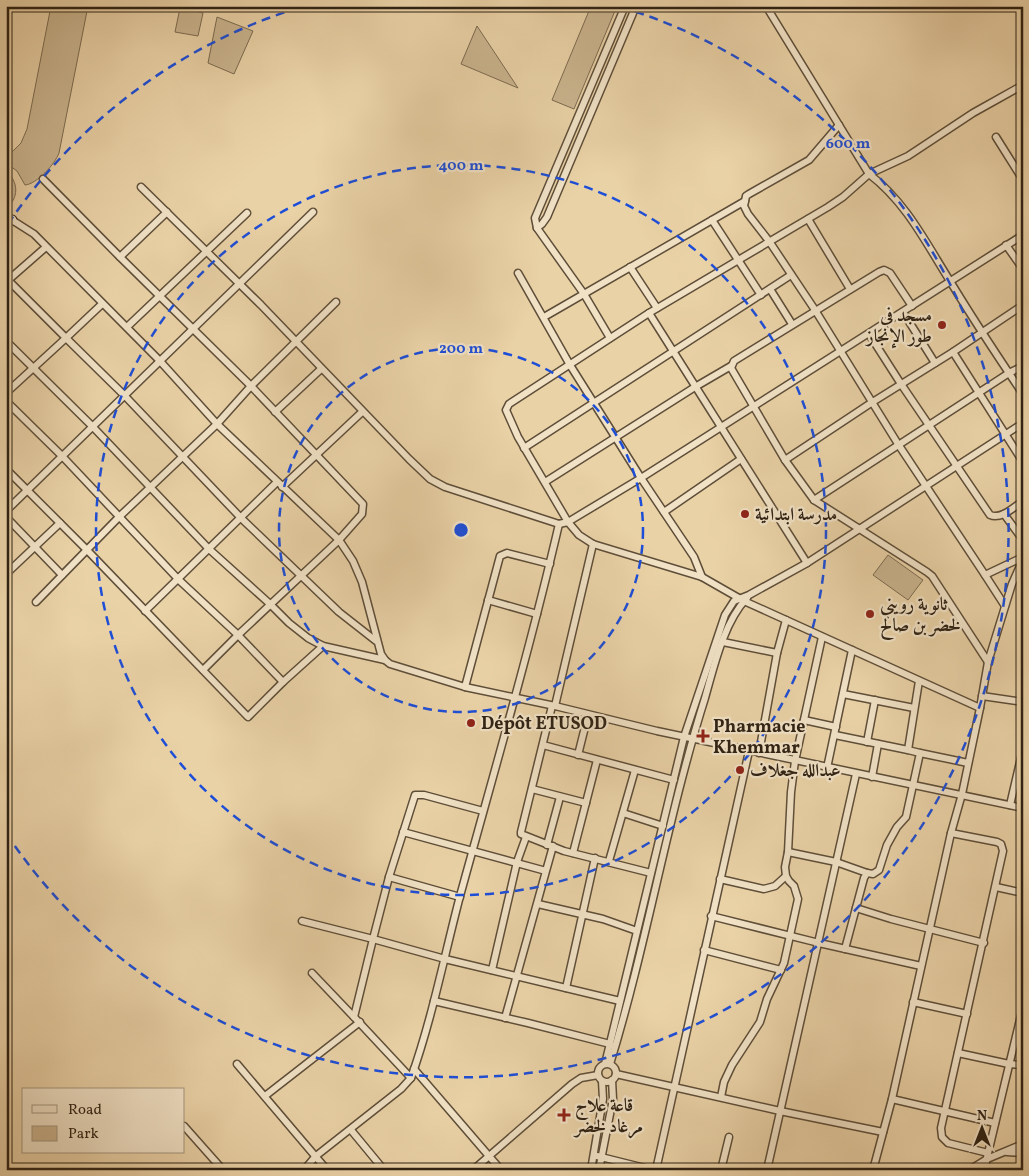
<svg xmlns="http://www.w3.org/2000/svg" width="1029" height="1176" font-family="Vollkorn,Amiri,serif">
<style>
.green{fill:#cab48e;stroke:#7c6b51}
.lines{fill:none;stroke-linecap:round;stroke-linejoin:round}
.street-casing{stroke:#5e4e39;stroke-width:9}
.secondary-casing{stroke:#2f2214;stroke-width:11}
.street{stroke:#f1e2c6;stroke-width:6}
.secondary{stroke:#f1e2c6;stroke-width:9}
.ring{fill:none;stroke:#1d4ed8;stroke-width:2.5;stroke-dasharray:9 6}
.poi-dot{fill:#8f2418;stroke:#f1e2c6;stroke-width:2}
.labels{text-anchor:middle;stroke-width:4.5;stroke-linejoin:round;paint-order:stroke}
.poi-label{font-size:18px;font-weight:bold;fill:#2f2214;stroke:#f1e2c6;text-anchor:start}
.centre{fill:#1d4ed8;stroke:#f1e2c6;stroke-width:2.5}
.ring-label{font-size:15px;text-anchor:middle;font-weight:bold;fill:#1d4ed8;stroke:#f1e2c6;stroke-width:4.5;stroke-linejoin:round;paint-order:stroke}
</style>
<rect width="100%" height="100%" fill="#ead2a7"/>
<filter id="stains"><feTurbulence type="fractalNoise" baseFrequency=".004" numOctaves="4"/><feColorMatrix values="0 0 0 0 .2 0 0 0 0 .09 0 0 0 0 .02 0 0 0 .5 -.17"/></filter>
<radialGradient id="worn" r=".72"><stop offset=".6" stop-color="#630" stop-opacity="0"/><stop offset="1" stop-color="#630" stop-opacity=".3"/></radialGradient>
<!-- green -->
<g class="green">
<path d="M51,6h37l-29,147c-4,11 -22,31 -34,32l-8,-14 -11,-8v-5l15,-15 6,-14z"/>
<polygon points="591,6 617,6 574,109 552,100"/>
<polygon points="180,8 203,13 198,36 175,32"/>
<polygon points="217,17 253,31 234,74 208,63"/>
<polygon points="477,26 518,88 461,64"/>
<path d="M6,171c13,11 13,27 0,38z"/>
<polygon points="888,555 923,580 908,600 873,575"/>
</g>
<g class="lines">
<defs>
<g id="street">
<path d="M766,6l103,168c37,28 57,69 81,107 23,38 48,76 73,113"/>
<polyline points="839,125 809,160 749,194 746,196 744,206 748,214 769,241 815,310 898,444 985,575 1023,557"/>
<polyline points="996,137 1023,180"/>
<polyline points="43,179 120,257 251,386 363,504 362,514 339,540 238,635 203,670"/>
<polyline points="141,187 261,305 409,459 430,479 445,487 559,524 568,522 641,478 1023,235"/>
<polyline points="808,219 850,289"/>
<polyline points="12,220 34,234 159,360 217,424 339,540 353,561 362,582 381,654 385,660 390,664 465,687 555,706 657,731 1023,808"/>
<polyline points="712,220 761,295"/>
<polyline points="537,228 542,224 547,217 636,6"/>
<polyline points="1006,245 1023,269"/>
<polyline points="120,257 167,212"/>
<polyline points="630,267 657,308"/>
<polyline points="518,273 570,365 641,478 694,557 702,577"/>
<polyline points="6,282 46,247"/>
<polyline points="770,289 792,324"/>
<polyline points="102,304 66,338 124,395 241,518 339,612 376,641"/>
<polyline points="912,306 890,273 884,270 879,272 734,361 731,368 785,460 814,500 927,572 932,576 988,662"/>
<polyline points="903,312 935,363"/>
<polyline points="649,313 807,563"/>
<polyline points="544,317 745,201"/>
<polyline points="127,327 247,213"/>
<path d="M869,334l32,50 89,131c11,5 24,-8 33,-14"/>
<polyline points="610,338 584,294 537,228 535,218 625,6"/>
<polyline points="6,341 92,426 209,549 270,604 289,623 308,638 323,646 385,660"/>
<polyline points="953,352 1023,462"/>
<polyline points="6,393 66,338 8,280"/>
<polyline points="6,401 62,456 179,580 238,635 283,682"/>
<polyline points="275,412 321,369"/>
<polyline points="524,448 791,275"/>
<polyline points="785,460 871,403 953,352 1023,305"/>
<polyline points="6,469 87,550 248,717 283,682 323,646"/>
<polyline points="545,482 695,387 731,366"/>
<polyline points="282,487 362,412"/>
<polyline points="814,500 1009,373 1023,366"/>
<polyline points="664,512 741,459"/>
<polyline points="1004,514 1023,540"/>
<polyline points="6,574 60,523"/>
<polyline points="62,575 8,519 7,513 8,509 313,212"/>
<polyline points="985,575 1005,606"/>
<polyline points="488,600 537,614"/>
<polyline points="36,602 119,517 217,424 251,386 336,302"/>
<polyline points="145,611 277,482"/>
<polyline points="723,642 777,653"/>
<polyline points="465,687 500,556 507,553 550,564"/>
<polyline points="843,694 914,708"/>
<polyline points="982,696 1023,702"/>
<polyline points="552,706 521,832 521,834 564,851 651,873"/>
<polyline points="555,706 593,544"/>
<polyline points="980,708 744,601 702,577 593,544 579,535 568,522 518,437 506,410 509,404 649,313 828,207 843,197 869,174 908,156 973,113 1023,85"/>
<polyline points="804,720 836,727"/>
<polyline points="835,735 908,750"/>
<polyline points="867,742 875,700"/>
<polyline points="543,745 674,780"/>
<polyline points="759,753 777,653 786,620"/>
<polyline points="920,753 968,763"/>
<polyline points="578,755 588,715"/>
<polyline points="827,768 852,650"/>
<polyline points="872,777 878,744"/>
<polyline points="532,789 586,803"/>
<polyline points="1010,805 1023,749"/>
<polyline points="483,811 424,795 415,795 389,877 373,939 445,959 620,1001"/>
<polyline points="623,813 663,826"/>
<polyline points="403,832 546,871 553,846 505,1018"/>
<polyline points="951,833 997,842 1001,844 1003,851 941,1128 942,1137 948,1143 988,1153"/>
<polyline points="547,845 560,797"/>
<polyline points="788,852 836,862 867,873 864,878 845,949"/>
<polyline points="573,853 597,760"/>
<polyline points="609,861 635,770"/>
<polyline points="867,873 873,874 879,870 887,845 897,827 906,817 920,753 908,750 919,681"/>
<polyline points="389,877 460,897"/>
<polyline points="720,879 764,889 775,886 786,876"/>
<polyline points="996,887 1023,893"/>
<polyline points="538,904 603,919 637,931"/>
<polyline points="856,908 891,919 984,943"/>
<polyline points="711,916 819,943 921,966"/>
<polyline points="302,921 373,939 354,1017"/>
<polyline points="704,950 781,970"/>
<polyline points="492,970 517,862 526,837"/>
<polyline points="312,973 354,1017 411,1078"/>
<polyline points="566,988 595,858"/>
<polyline points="434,1001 528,1023 610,1044"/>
<polyline points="913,1002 967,1014"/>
<polyline points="958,1053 1009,1064 1023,1065"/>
<circle cx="607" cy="1073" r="9"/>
<polyline points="237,1064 327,1170"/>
<polyline points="605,1064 684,737 725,615 734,601 749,595 807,563 1023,423"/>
<path d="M610,1064c37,-120 57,-246 95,-366 9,-32 19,-76 42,-100"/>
<polyline points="414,1069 501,1170"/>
<polyline points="616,1074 780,1111 883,1132"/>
<polyline points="265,1096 360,1022"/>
<polyline points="721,1097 724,1082 732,1065 760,1022 767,999 784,963 798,899 794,886 789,881 786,876 785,867 788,852 791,792 795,761 822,637"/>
<polyline points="892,1099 995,1123"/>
<polyline points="184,1126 223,1170"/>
<polyline points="351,1130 384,1170"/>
<polyline points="1007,1152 1023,1153"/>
<polyline points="597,1156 653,1170"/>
<path d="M304,1170l12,-14 85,-67 10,-11c21,-59 33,-121 49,-182 34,-124 70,-247 99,-372"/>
<polyline points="473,1170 572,1084 581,1078 598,1075"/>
<polyline points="591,1170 603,1099 602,1081"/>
<polyline points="599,1170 613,1099 612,1080"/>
<polyline points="656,1170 749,751"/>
<polyline points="721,1170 729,1137"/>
<polyline points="767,1170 856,774"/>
<polyline points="873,1170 892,1099 951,833 962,794 980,708 988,662 1012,584 1023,559"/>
<polyline points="969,1170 987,1159 1023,1144"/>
<polyline points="984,1170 1023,1007"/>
</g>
<polyline id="secondary" points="6,219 12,220"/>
</defs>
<!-- street casing -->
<use href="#street" class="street-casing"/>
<!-- secondary casing -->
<use href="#secondary" class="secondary-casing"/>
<!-- street -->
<use href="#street" class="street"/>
<!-- secondary -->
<use href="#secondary" class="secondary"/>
</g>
<!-- distance rings -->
<g class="ring">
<circle cx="461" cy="530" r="182"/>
<circle cx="461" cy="530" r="365"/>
<path d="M8 224A547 547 0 0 1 301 7M621 7A547 547 0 1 1 8 836"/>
</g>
<!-- markers -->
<g class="poi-dot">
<circle cx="942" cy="325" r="5"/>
<circle cx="745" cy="514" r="5"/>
<circle cx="870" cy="614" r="5"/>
<circle cx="471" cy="723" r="5"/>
<path d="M700.5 728.5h5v5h5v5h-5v5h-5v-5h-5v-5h5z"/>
<circle cx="740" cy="770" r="5"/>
<path d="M561.5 1107.5h5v5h5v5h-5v5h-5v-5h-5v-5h5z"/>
</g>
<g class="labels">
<!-- poi labels -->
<g class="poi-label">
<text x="932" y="321" text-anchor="end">مسجد في<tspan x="932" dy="21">طور الإنجاز</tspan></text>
<text x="755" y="520">مدرسة ابتدائية</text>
<text x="880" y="610">ثانوية رويني<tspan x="880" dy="21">لخضر بن صالح</tspan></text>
<text x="481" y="729">Dépôt ETUSOD</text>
<text x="713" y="732">Pharmacie<tspan x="713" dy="21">Khemmar</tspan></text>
<text x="750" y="776">عبدالله جغلاف</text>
<text x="575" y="1111">قاعة علاج<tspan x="575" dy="21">مرغاد لخضر</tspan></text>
</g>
</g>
<circle cx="461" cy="530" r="8" class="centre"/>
<g class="ring-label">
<text x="848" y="148">600 m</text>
<text x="461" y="170">400 m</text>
<text x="461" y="353">200 m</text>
</g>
<!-- margin -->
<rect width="1029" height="1176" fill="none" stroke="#ead2a7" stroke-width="25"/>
<rect x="8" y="8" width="1014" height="1161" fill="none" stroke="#2f2214" stroke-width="2.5"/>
<rect x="12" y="12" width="1004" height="1151" fill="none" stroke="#2f2214"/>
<!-- legend -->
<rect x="22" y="1088" width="162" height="65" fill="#f1e2c6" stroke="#a3957f"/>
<rect x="32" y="1105" width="25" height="8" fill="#f1e2c6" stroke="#a3957f"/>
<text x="68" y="1114" font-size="15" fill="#2f2214">Road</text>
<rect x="32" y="1126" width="25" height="15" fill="#cab48e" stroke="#a3957f"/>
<text x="68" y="1138" font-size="15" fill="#2f2214">Park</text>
<!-- north arrow -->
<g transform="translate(982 1128)" stroke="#f1e2c6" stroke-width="4" paint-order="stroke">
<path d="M0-4L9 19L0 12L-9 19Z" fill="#2f2214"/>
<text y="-8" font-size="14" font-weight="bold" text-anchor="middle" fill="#2f2214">N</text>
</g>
<rect width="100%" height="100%" filter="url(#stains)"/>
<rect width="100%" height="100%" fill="url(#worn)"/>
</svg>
